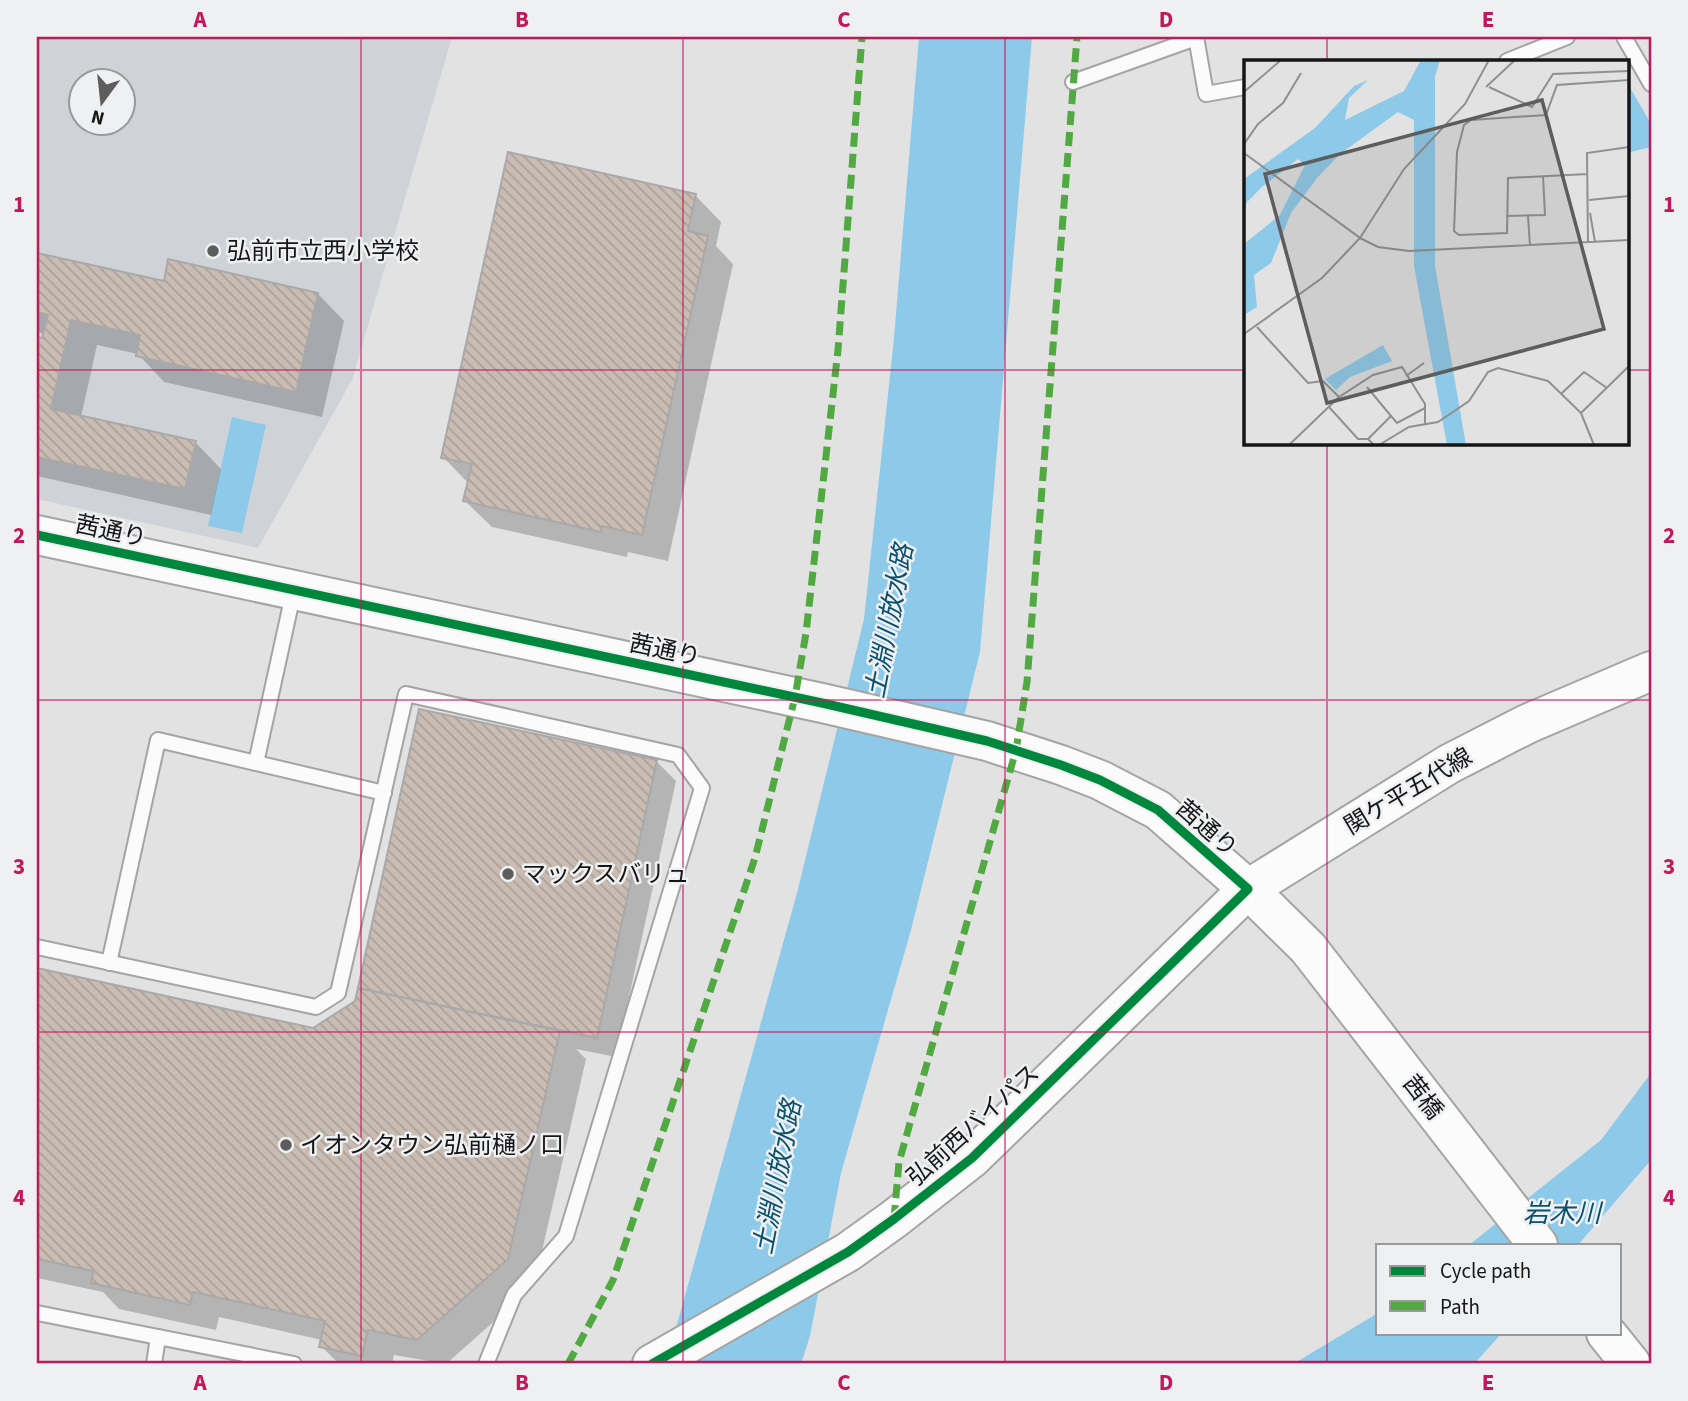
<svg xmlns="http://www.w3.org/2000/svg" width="1688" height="1401" font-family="'Source Sans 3','Noto Sans JP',sans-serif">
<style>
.built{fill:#cfd3d7;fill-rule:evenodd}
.water{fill:#8dcaea}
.shadow{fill:#0003}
.building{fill:url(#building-back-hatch);stroke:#a9a9a9;stroke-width:2}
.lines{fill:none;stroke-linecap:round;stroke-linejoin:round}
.lane-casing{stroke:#a4a4a4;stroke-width:18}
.secondary-casing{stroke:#a4a4a4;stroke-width:42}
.lane{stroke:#fbfbfb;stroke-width:14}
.secondary{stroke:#fbfbfb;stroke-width:38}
.quiet{stroke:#51a942;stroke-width:7;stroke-dasharray:14 7;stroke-linecap:butt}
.cycleway-casing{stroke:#eff0f1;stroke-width:13}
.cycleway{stroke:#00873e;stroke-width:9}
.grid{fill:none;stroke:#c2185b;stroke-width:2;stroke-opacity:0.55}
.poi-dot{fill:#5d5d5e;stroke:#eff0f1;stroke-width:2.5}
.labels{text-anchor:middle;stroke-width:5;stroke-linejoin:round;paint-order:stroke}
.poi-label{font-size:24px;fill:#161617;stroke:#eff0f1;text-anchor:start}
.street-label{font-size:24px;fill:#161617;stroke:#eff0f1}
.water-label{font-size:26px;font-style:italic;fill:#08516f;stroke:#eff0f1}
.inset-road{fill:none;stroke:#909091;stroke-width:2}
.view{fill:#5d5d5e;fill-opacity:0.15;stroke:#5d5d5e;stroke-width:3.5}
.inset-edge{fill:none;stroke:#161617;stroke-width:3.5}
.neatline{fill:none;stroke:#c2185b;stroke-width:2.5}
.grid-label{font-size:23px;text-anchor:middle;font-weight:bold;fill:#c2185b}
</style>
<defs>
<pattern id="building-back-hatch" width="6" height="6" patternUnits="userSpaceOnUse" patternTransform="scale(1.75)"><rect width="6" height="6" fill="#c9bcb2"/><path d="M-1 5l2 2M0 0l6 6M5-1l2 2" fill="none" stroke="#aca198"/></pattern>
</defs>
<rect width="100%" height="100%" fill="#e2e2e2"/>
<!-- built -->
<path class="built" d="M37,37h415l-100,343 -94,168 -221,-49zM80,80h42v42h-42z"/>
<!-- water -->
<g class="water">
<polygon points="919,37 1032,37 980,652 911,930 841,1173 810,1336 801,1364 666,1364 797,893 864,619 894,338"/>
<polygon points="1627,82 1651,124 1651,147 1627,153"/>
<polygon points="232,417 266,425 242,533 208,526"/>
<polygon points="1651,1073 1651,1160 1578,1245 1469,1245 1601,1140"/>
<polygon points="1378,1313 1378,1333 1502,1333 1474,1364 1293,1364"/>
</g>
<!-- shadow -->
<g class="shadow">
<polygon points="695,195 721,222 716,246 733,264 668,561 628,552 627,557 492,527 465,501 469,484 443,457"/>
<polygon points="37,254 165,283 318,294 344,321 322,417 164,382 138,354 97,345 81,417 195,442 221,469 211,515 37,476 37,338 44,340 45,334 37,332"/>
<polygon points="420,712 656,761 676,781 616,1057 576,1049 586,1059 534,1286 446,1364 394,1355 392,1364 339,1364 321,1346 322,1340 219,1317 216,1330 119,1309 103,1292 37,1278 37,970 313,1030 357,1002"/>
</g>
<!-- building -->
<g class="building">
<polygon points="508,152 696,194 688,231 708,236 642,535 602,526 601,532 463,501 472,464 441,458"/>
<polygon points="37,253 164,281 168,259 318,293 296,392 136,356 140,335 71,320 51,409 196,441 185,489 37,457 37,337 42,338 48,315 37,312"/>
<polygon points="419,709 657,760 597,1038 358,988"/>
<polygon points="37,968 313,1028 355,1001 358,988 560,1031 508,1259 417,1340 368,1330 362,1356 319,1347 325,1321 193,1292 190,1305 91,1283 93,1271 37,1259"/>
</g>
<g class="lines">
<defs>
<g id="lane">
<polyline points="1196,37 1206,94 1245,87"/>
<polyline points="1624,37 1651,84"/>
<polyline points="1507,61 1567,37"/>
<polyline points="1073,82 1196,38"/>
<polyline points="256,763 294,590"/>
<polyline points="37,947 316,1007 338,993 406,694 678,755 702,788 566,1236 514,1295 486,1364"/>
<polyline points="109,963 158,740 384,793"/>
<polyline points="37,1313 294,1364"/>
<polyline points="154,1364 158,1337"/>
</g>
<g id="secondary">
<polyline points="37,535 822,703 987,741 1061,765 1100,780 1158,810 1248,889 1308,948 1538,1245"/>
<polyline points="1606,1333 1631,1364"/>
<polyline points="652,1364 848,1252 894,1219 972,1158 1248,889 1449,764 1527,724 1651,671"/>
</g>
</defs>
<!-- lane casing -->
<use href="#lane" class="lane-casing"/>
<!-- secondary casing -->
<use href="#secondary" class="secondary-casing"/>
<!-- lane -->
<use href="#lane" class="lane"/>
<!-- secondary -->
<use href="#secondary" class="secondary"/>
<!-- quiet -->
<g class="quiet">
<polyline points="894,1219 899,1162 1016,750 1027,682 1077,37"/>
<polyline points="568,1364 613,1280 755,858 795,697 806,633 838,350 862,37"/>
</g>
<defs>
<polyline id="cycleway" points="37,535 822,703 987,741 1061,765 1100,780 1158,810 1248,889 972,1158 894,1219 848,1252 652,1364"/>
</defs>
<!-- cycleway casing -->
<use href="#cycleway" class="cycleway-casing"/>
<!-- cycleway -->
<use href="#cycleway" class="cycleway"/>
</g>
<!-- grid -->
<path class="grid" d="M361,37v1327M683,37v1327M1005,37v1327M1327,37v24M37,370h1208M1627,370h24M1327,443v921M37,700h1614M37,1032h1614"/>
<!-- markers -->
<g class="poi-dot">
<circle cx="213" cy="251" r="7"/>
<circle cx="508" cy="874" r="7"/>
<circle cx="286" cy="1145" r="7"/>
</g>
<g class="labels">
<!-- poi labels -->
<g class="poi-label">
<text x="227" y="259">弘前市立西小学校</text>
<text x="522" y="882">マックスバリュ</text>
<text x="300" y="1153">イオンタウン弘前樋ノ口</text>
</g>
<!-- street labels -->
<g class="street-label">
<text transform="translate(111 531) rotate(12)" y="8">茜通り</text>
<text transform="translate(665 650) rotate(12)" y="8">茜通り</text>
<text transform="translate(1408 791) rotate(-31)" y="8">関ケ平五代線</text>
<text transform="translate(1207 828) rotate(41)" y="8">茜通り</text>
<text transform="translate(1423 1097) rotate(52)" y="8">茜橋</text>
<text transform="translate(973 1125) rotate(-42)" y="8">弘前西バイパス</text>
</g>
<!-- water labels -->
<g class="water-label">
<text transform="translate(889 621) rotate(-79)" y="9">土淵川放水路</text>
<text transform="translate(777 1177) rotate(-79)" y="9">土淵川放水路</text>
<text x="1562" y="1222">岩木川</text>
</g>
</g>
<!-- overview -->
<g transform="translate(1244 60)">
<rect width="385" height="385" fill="#e2e2e2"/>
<path d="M177,0h19l-5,16v190l31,179h-19l-33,-179v-146l-16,-8 -58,42 -23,24 -26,35 -20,50 -17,12 3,32 -13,8v-71l36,-29 25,-50 -7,-6 -36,28 -15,15 -3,11v-34l71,-51 39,-42 14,-6 -19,18 -4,22 59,-29zM139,285l9,16 -42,16 -14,13 -11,-11z" fill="#8dcaea"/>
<path class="inset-road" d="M245,0l-24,44 -61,65 -44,69 18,9 31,4 220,-11M242,27l29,-27M245,27l43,20 21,-33 76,-3M0,32l37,-32M0,84l14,-20 25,-21 18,-30M0,93l116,85 -38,40 -78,56M344,114l-80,4 -1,55 -48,2 -5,-4 3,-79 7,-27 7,-5 75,-5 11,-30 72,-5M345,140l40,-4M346,153l5,29M262,156l39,-1 -2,-39M284,156l2,30M344,182l-1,-89 42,-6M13,267l51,56 15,-2 16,16 34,-22 29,-8 23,37v21M162,316l18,-13M123,327l24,29 -23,23 6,6M317,334l23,-22 23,16M85,347l29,32h10M337,353l48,-47M147,356l6,7 28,-15M45,385l50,-48M135,385l30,-18 29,-5 31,-21 19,-29 10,-4 50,13 33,32 13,32"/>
<path class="view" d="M298,40l62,229 -277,74 -62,-229z"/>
<rect width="385" height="385" class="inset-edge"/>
</g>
<!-- border -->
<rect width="1688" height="1401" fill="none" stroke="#eff0f1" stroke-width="77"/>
<!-- legend -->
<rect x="1376" y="1244" width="245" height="91" fill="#eff0f1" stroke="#98999a" stroke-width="2"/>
<rect x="1390" y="1266" width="35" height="10" fill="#00873e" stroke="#98999a" stroke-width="2"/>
<text x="1440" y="1278" font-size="21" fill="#161617">Cycle path</text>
<rect x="1390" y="1301" width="35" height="10" fill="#51a942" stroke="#98999a" stroke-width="2"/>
<text x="1440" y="1314" font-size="21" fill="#161617">Path</text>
<!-- north arrow -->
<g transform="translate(102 102) rotate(195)"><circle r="33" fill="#eff0f1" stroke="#98999a" stroke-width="2"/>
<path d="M0-5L12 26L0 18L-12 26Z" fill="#5d5d5e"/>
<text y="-10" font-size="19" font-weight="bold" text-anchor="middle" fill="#161617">N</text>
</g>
<rect x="38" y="38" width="1612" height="1324" class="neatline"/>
<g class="grid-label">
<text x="200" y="27">A</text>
<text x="522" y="27">B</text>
<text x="844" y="27">C</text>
<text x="1166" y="27">D</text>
<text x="1488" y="27">E</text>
<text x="19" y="212">1</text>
<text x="1669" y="212">1</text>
<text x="19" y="543">2</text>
<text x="1669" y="543">2</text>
<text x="19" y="874">3</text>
<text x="1669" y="874">3</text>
<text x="19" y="1205">4</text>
<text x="1669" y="1205">4</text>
<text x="200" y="1390">A</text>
<text x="522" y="1390">B</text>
<text x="844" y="1390">C</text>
<text x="1166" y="1390">D</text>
<text x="1488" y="1390">E</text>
</g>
</svg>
